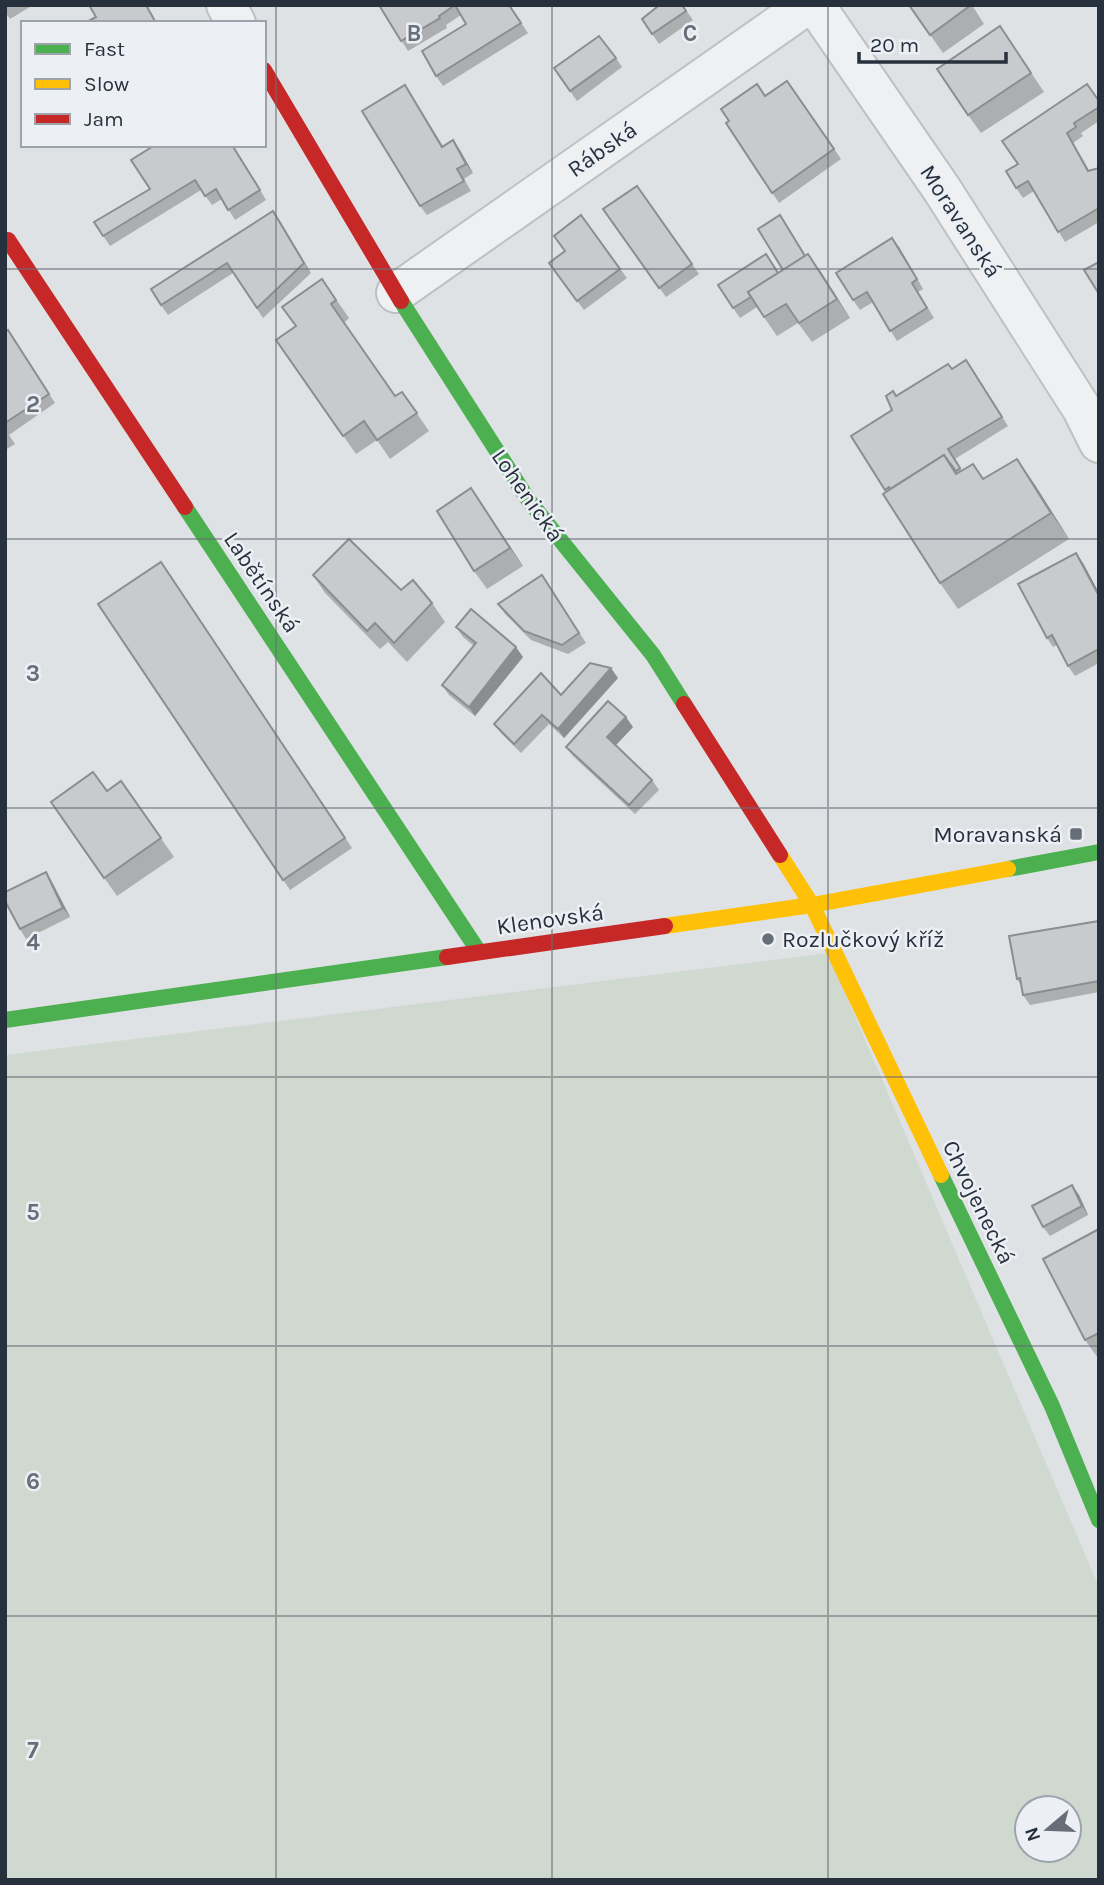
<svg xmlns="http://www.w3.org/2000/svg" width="1104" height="1885" font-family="Karla,sans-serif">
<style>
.green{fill:#d0d9d0;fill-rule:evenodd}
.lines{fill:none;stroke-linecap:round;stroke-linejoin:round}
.street-casing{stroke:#bec0c3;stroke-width:42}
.street{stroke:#eff0f1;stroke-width:38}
.fast{stroke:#4caf50;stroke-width:16}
.slow{stroke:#ffc107;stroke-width:16}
.jam{stroke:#c62828;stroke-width:16}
.wall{fill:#acaeb0}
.shaded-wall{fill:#8c8d90}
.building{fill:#c8cacd;stroke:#8c8d90;stroke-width:2}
.grid{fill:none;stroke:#676e78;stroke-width:2;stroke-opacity:0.55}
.poi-dot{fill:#676e78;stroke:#ecf0f5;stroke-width:2.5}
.labels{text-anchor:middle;stroke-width:5;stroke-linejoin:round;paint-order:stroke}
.street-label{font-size:23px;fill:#27303d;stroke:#ecf0f5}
.poi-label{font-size:23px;fill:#27303d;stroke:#ecf0f5;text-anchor:end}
.grid-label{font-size:23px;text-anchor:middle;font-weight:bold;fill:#676e78;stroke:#ecf0f5;stroke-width:5;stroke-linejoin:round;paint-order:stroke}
</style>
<rect width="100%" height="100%" fill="#dfe2e5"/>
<!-- green -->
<path class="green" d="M828,953l271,634v293h-1094v-825zM1027,1808h42v42h-42z"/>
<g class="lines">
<defs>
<g id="street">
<polyline points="226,5 236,23"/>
<polyline points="815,5 941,188 1082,409 1099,443"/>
<polyline points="396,293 807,5"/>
</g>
</defs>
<!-- street casing -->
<use href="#street" class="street-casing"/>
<!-- street -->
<use href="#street" class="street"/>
<!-- fast -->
<g class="fast">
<polyline points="401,301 529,501 653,655 684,704"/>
<polyline points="185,507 479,952"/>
<polyline points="1008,869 1099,852"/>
<polyline points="5,1020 447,957"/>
<polyline points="941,1175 1052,1406 1099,1520"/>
</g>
<!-- slow -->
<g class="slow">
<polyline points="780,855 812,905 941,1175"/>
<polyline points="665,926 812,905 1008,869"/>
</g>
<!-- jam -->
<g class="jam">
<polyline points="264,70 401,301"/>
<polyline points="5,243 8,240 185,507"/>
<polyline points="684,704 780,855"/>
<polyline points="447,957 665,926"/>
</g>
</g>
<!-- wall -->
<g class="wall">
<polygon points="5,5 33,5 10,19 5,12"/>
<polygon points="379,5 509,5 528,33 443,86 436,76 466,24 461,15 446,25 447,28 408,51"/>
<polygon points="656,5 684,5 683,6 693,20 659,44 642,19 657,7"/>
<polygon points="909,5 972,5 984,24 943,53"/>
<polygon points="1000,26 1044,92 981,133 968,115"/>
<polygon points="616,58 622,67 577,101 554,68"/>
<polygon points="787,81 841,159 779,203 726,123"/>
<polygon points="405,85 443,146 453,140 473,173 464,179 471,191 427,215 420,206"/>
<polygon points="1099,101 1099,121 1081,133 1083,136 1073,143 1089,171 1099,168 1099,222 1065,242 1034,191 1023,198 1016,188 1018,164"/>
<polygon points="155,145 233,145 266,200 235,220 222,199 212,205 201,190 110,246 94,222 150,189"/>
<polygon points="637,186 699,274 666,297 603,209"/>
<polygon points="273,211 311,273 263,318 233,273 168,315 161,305"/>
<polygon points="581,215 627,278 584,310 549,263 565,251"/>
<polygon points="780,215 806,256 821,272 850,318 812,342 798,323 777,336 757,307 740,318 733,308 783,270"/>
<polygon points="899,247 923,289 918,292 934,318 897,341 873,302 860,310 853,300"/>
<polygon points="322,279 349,318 344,323 395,396 402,392 429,431 390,459 377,440 356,454 276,340 296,326"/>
<polygon points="8,330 55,403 9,435 15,444 5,450 5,332"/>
<polygon points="966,360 1008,426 955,459 962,471 984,479 1017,459 1035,485 1069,539 958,609 940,583 886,492 851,436 892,410 896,396 952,369"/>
<polygon points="471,488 523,566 487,589 474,571"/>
<polygon points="161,562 352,848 290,890 98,604"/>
<polygon points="1083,563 1099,593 1099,663 1075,676 1068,666 1057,645 1053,647 1047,638"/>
<polygon points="313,575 401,590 432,603 445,622 407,662 388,642 380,649 325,593"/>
<polygon points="542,575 586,643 568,654 531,640 505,614 498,604"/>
<polygon points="456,627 523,657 475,716 449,695 442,685 474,646 463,637"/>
<polygon points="618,678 564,738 549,724 521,753 501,733 494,724 561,695"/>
<polygon points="633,727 616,745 652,780 659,790 635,814 573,756 566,747"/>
<polygon points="121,781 174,857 117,896 51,802 107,791"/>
<polygon points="46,872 52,882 70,917 26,939 20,929"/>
<polygon points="1099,921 1099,992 1030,1005 1023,995 1021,985 1017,979"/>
<polygon points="1072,1185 1079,1195 1088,1215 1050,1236 1043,1227"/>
<polygon points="1099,1229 1099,1358 1098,1358 1085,1340"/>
</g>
<!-- shaded-wall -->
<g class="shaded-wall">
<polygon points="1067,133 1073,143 1095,181 1088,171"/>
<polygon points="453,140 460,150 473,173 466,164"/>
<polygon points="273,211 280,221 311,273 304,263"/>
<polygon points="892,238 899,247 923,289 917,279"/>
<polygon points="808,254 821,272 850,318 837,299"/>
<polygon points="1017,459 1035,485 1069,539 1051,513"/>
<polygon points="471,488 484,507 523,566 510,548"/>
<polygon points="1076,553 1083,563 1099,593 1099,596"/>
<polygon points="516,647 523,657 475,716 469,707"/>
<polygon points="611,668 618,678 564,738 558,729"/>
<polygon points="626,717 633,727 614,747 607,737"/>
<polygon points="46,872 52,882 70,917 63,908"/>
<polygon points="1072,1185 1079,1195 1088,1215 1082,1206"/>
</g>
<!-- building -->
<g class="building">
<polygon points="89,5 146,5 156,23 85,23 96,17"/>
<polygon points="379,5 455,5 439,16 440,18 401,41"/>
<polygon points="455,5 509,5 521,23 436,76 422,51 466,24"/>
<polygon points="656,5 682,5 686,11 652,34 642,19 657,7"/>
<polygon points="909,5 971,5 930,35"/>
<polygon points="1000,26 1031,73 968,115 937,69"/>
<polygon points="599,36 616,58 570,91 554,68"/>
<polygon points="787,81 834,149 772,193 726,123 729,121 721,109 757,84 765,96"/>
<polygon points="1087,84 1099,101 1099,107 1074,123 1076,127 1067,133 1088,171 1099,168 1099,208 1058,232 1028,181 1016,188 1006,171 1018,164 1002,141"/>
<polygon points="405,85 442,147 453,140 466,164 457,169 464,181 420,206 362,111"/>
<polygon points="155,145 232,145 260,190 228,210 216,189 205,196 195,180 103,236 94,222 150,189 131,160"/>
<polygon points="637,186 692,264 659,288 603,209"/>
<polygon points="273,211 304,263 257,308 227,263 161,305 151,289"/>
<polygon points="581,215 620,269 577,301 549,263 565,251 554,236"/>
<polygon points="780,215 805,256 783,270 758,229"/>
<polygon points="892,238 917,279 912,283 927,308 890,331 867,292 853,300 836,273"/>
<polygon points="766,254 778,273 748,292 751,297 733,308 718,285"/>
<polygon points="808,254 837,299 799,323 786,304 764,317 748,292"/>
<polygon points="1099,262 1099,294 1084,270"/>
<polygon points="322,279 336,300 331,304 395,396 402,392 417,413 377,440 364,421 343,436 276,340 296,326 282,307"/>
<polygon points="8,330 49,394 5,423 5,332"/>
<polygon points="966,360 1002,417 948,449 960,468 956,471 944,455 890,489 889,487 885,490 851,436 892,410 886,396 893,391 896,396 948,364 952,369"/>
<polygon points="944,455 956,474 973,464 983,479 1017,459 1051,513 940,583 883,494"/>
<polygon points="471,488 510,548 474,571 437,511"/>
<polygon points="349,539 401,590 413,580 432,603 394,643 375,623 367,631 313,575"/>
<polygon points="1076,553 1099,596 1099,649 1068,666 1052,635 1047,638 1018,584"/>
<polygon points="161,562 345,838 283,880 98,604"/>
<polygon points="542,575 579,633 562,645 524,631 498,604"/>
<polygon points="471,609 516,647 469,707 442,685 476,643 456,627"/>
<polygon points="590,663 611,668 558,729 542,715 514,744 494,724 541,673 561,695"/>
<polygon points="608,701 626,717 607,737 652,780 629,805 566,747"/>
<polygon points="93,772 107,791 121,781 161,838 104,878 51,802"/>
<polygon points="46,872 63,908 20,929 5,901 5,892"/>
<polygon points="1099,921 1099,981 1023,995 1020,978 1017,979 1009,936"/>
<polygon points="1072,1185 1082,1206 1043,1227 1032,1206"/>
<polygon points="1099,1229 1099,1333 1085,1340 1043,1259"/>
</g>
<!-- grid -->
<path class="grid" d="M276,5v1875M552,5v1875M828,5v1875M5,269h1094M5,539h1094M5,808h1094M5,1077h1094M5,1346h1094M5,1616h1094"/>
<!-- markers -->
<g class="poi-dot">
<rect x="1069" y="827" width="14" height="14" rx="3.5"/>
<circle cx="768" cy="939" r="7"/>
</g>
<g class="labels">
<!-- street labels -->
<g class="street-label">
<text transform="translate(602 149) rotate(-35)" y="8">Rábská</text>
<text transform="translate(961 221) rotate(57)" y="8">Moravanská</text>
<text transform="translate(528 495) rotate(55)" y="8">Lohenická</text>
<text transform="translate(262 582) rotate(56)" y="8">Labětínská</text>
<text transform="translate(550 919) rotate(-8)" y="8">Klenovská</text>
<text transform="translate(979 1202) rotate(64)" y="8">Chvojenecká</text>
</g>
<!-- poi labels -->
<g class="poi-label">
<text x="1062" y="842">Moravanská</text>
<text x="782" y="947" text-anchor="start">Rozlučkový kříž</text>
</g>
</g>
<g class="grid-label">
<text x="414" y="41">B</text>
<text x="690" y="41">C</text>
<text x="33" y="412">2</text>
<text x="33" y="681">3</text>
<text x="33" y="950">4</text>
<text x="33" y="1220">5</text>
<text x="33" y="1489">6</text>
<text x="33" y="1758">7</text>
</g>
<!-- border -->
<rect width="1104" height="1885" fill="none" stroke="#27303d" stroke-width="14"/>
<!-- legend -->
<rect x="21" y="21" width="245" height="126" fill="#ecf0f5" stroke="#9da3ab" stroke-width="2"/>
<rect x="35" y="44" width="35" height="10" fill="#4caf50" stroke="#9da3ab" stroke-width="2"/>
<text x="84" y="56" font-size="21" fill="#27303d">Fast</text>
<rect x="35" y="79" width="35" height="10" fill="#ffc107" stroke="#9da3ab" stroke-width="2"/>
<text x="84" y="91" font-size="21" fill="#27303d">Slow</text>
<rect x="35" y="114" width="35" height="10" fill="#c62828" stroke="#9da3ab" stroke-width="2"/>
<text x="84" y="126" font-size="21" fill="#27303d">Jam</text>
<!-- north arrow -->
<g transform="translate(1048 1829) rotate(251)"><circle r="33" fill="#ecf0f5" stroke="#9da3ab" stroke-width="2"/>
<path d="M0-5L12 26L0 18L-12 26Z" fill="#676e78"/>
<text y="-10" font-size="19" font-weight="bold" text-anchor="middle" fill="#27303d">N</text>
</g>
<!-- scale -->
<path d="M859 52v10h147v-10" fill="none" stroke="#27303d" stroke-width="3.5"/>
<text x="870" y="52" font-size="21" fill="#27303d" stroke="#ecf0f5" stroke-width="5" paint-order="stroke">20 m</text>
</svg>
